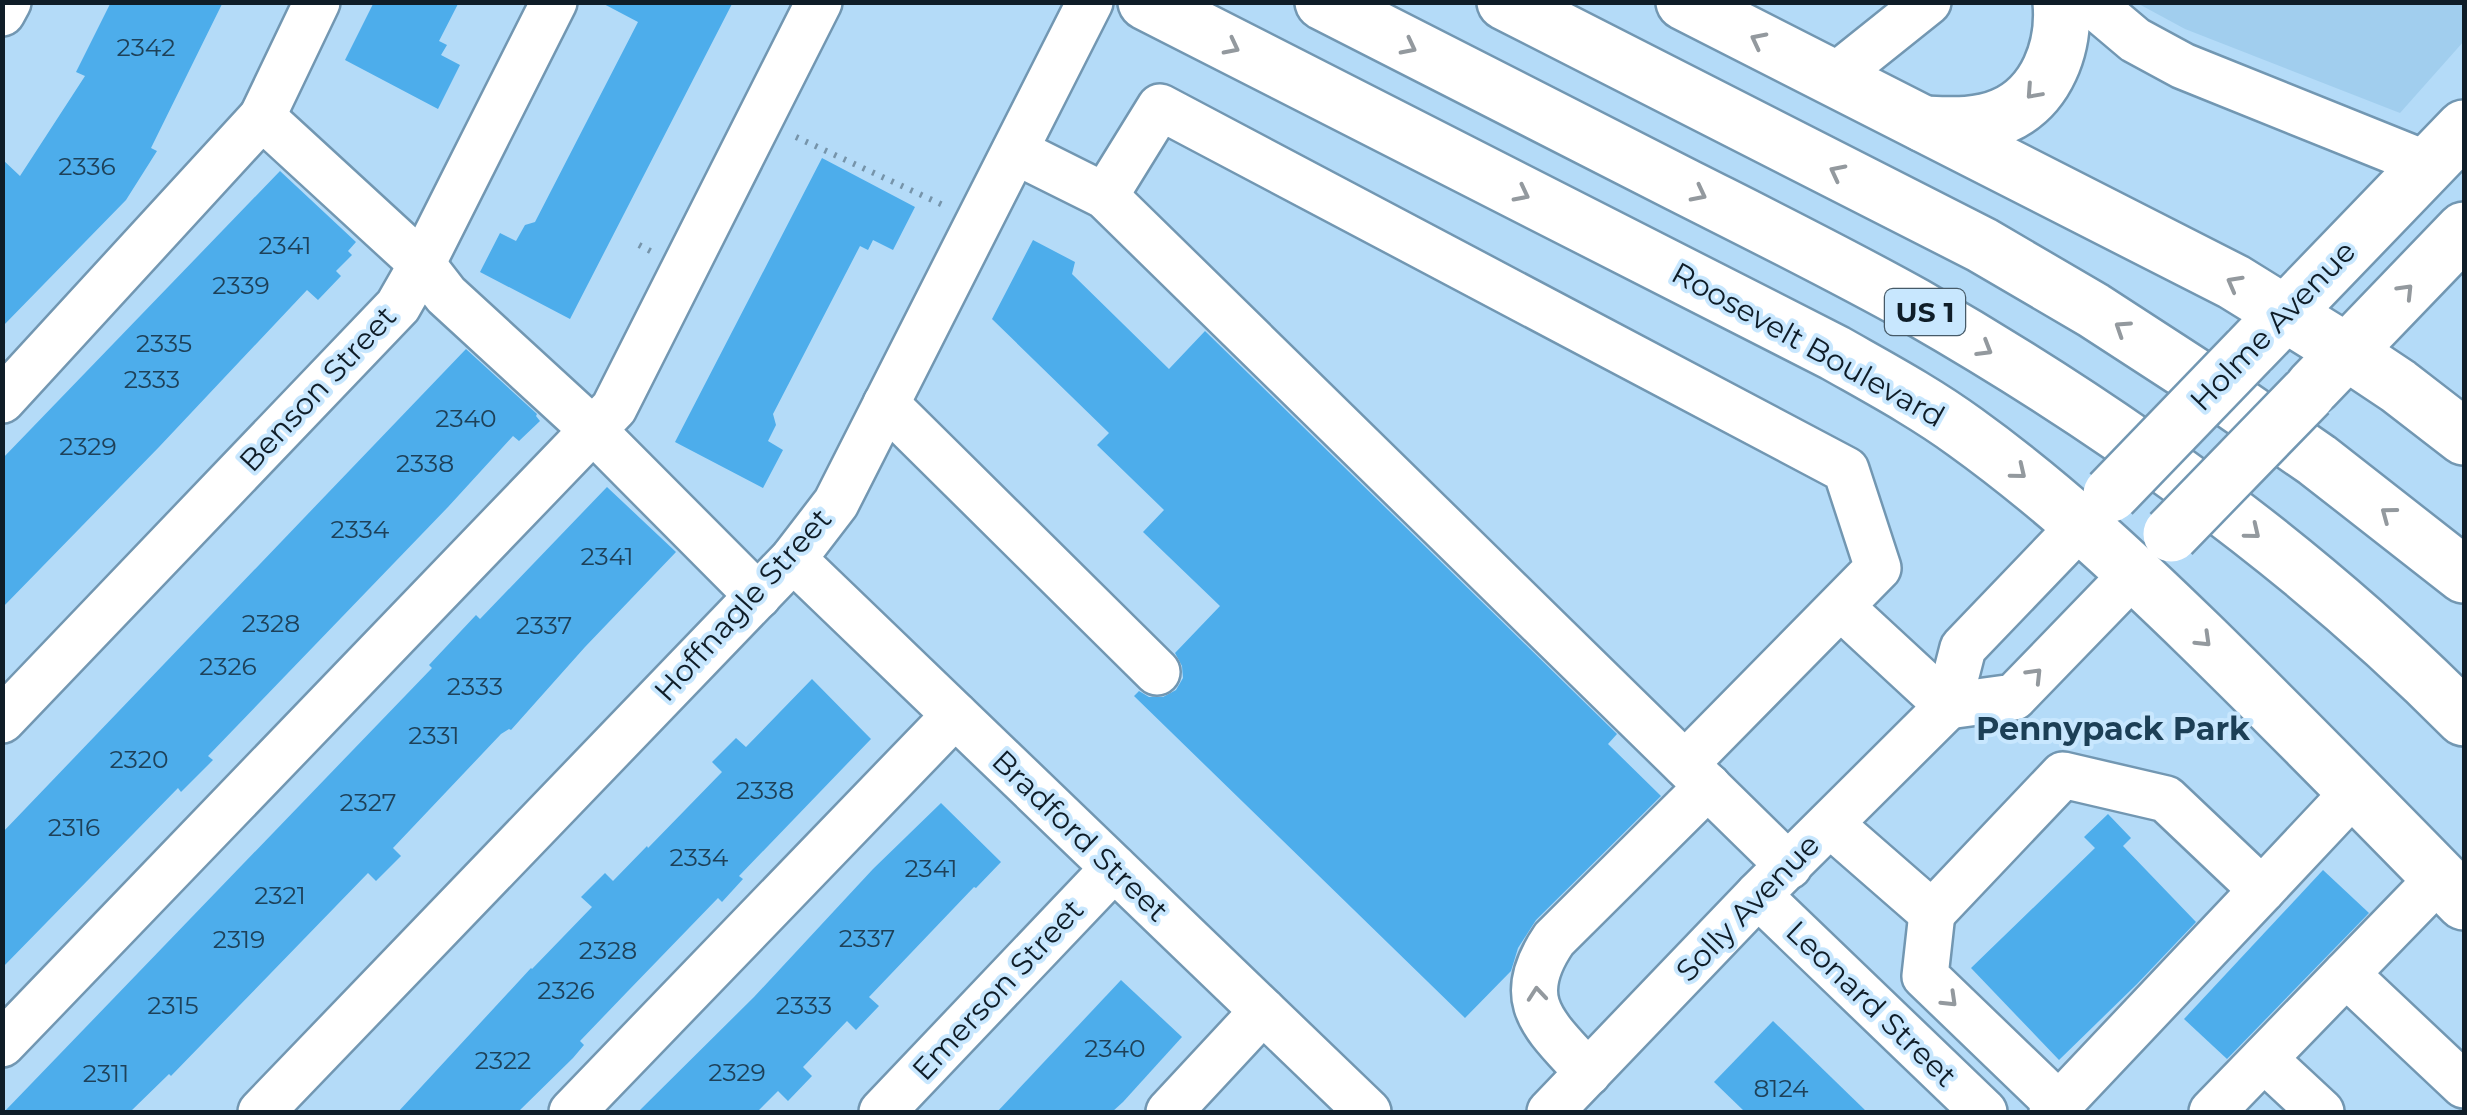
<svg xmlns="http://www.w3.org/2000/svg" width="2467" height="1115" font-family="Montserrat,sans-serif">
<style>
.built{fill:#a1ceee}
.building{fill:#4dadeb}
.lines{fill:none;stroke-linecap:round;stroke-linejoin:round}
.minor-casing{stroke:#7297b2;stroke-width:50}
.major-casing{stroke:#7297b2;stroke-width:60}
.highway-casing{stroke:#7297b2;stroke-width:60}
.path{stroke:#7694aa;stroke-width:6;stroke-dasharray:2.5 8;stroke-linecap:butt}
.minor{stroke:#fff;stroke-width:45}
.major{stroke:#fff;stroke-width:55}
.highway{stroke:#fff;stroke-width:55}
.major-bridge-casing{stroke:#7297b2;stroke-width:60;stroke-linecap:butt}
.major-bridge{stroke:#fff;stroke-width:55}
.oneway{stroke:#93999e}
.labels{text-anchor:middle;stroke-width:8;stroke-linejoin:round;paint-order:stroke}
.number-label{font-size:25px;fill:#1e4159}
.shield{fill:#c8e7fe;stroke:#465a68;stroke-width:2.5}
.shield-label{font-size:28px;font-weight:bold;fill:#0f1d28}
.street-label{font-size:30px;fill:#0f1d28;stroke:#c8e7fe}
.neighbourhood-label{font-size:32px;font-weight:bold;fill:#1c3f56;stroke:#c8e7fe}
</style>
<rect width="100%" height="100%" fill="#b4dbf8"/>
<!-- built -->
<polygon class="built" points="2137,3 2464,3 2464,41 2400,113 2185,29"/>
<!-- building -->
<g class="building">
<polygon points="111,2 223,2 151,148 157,151 126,200 2,327 2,159 20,176 85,76 76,72"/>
<polygon points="374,2 459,2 439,41 447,45 441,55 460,65 438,109 345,60"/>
<polygon points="600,2 733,2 570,319 480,272 500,233 516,241 525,225 535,222 638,22"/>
<polygon points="822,158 915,207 893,250 873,240 868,250 860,246 773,414 776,425 768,441 783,450 763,488 675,442"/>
<polygon points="280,171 356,242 348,251 352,255 336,271 341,276 318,300 307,290 159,447 2,608 2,459"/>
<polygon points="1033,240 1075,262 1072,274 1169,369 1205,331 1617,734 1608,744 1661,796 1536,920 1518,948 1511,971 1465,1018 1134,696 1139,691 1149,697 1163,697 1176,690 1183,678 1182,666 1175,653 1220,606 1143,532 1164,510 1097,445 1109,433 992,319"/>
<polygon points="466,349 537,414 536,416 540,421 519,441 513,436 448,507 208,756 213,760 181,792 178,788 2,968 2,833"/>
<polygon points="607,487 676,552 585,647 511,730 509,729 501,734 393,848 401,856 376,881 368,873 171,1076 169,1074 130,1112 4,1112 432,668 429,665 476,615 480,619"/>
<polygon points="812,679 871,739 739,876 743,879 722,902 718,898 628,991 580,1041 584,1045 573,1058 518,1112 398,1112 531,968 532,969 592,907 581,897 605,873 613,881 647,846 648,848 722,772 712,762 736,738 746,747"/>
<polygon points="941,803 1001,862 976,888 974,887 869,997 879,1006 856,1030 847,1021 803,1067 812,1076 788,1101 778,1091 757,1112 638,1112 754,997 873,869"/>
<polygon points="2108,814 2131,838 2123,846 2196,922 2137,984 2059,1060 1971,968 2095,848 2084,837"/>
<polygon points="2323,870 2369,913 2227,1059 2184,1019"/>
<polygon points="1121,980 1182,1037 1123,1102 1112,1112 997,1112"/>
<polygon points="1773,1021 1798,1045 1867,1112 1745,1112 1714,1082"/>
</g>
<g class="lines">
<defs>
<g id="minor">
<polyline points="2090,2 2135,40 2183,66 2429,165"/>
<polyline points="2,13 8,2"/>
<polyline points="1833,78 1928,2"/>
<polyline points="262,117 317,2"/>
<polyline points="1015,151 1105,196 1789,866"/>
<polyline points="1105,196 1160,107 1846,470 1878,568 1685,764"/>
<polyline points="2,400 262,117 422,264 446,295 593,430 758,596"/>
<polyline points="886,404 1157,672"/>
<polyline points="793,559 1368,1112"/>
<polyline points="1841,607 1948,706"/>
<polyline points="1948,706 2014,697 2134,573"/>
<polyline points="2,720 398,306 422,264 554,2"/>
<polyline points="1830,824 1932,913 2063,775 2166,799 2262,890 2355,791"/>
<polyline points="1758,895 1984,1112"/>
<polyline points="1932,913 1925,976 2059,1105"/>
<polyline points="2346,974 2464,1085"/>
<polyline points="2,1044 614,408 819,2"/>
<polyline points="2264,1059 2321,1112"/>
<path d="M1588,1073c-42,-47 -77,-71 -34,-134l154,-153"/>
<polyline points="261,1112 793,559 836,503 1090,2"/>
<polyline points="572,1112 955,715"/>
<polyline points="882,1112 1114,868"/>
<polyline points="1169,1112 1263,1011"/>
<polyline points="1550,1112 1758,895 1948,706 1963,648 2081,525"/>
<polyline points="2052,1112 2262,890"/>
<polyline points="2212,1112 2440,877"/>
</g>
<g id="major">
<polyline points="2251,349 2464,128"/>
<polyline points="2313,387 2464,230"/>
</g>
<g id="highway">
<path d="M1146,2l689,351c44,25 89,49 130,79 85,61 161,132 236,205 89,87 176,176 263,265"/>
<path d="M1323,2c119,61 238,122 357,182 79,40 158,79 235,122 199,114 388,250 549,412"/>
<polyline points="1505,2 1982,245 2093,310 2210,386 2317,460 2464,575"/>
<polyline points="1684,2 2234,282 2347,352 2398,386 2464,437"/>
<path d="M1924,124c26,1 54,3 79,-8 44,-19 62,-69 58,-114"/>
</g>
</defs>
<!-- minor casing -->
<use href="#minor" class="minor-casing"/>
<!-- major casing -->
<use href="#major" class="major-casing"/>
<!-- highway casing -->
<use href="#highway" class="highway-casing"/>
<!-- path -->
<g class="path">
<polyline points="796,137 943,205"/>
<polyline points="639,245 652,252"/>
</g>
<!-- minor -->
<use href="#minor" class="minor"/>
<!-- major -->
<use href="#major" class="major"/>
<!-- highway -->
<use href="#highway" class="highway"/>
<defs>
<g id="major-bridge">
<polyline points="2111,494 2249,351"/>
<polyline points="2171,534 2308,393"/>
</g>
</defs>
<!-- major-bridge casing -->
<use href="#major-bridge" class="major-bridge-casing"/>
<!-- major-bridge -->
<use href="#major-bridge" class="major-bridge"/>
</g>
<!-- one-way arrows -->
<defs><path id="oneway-chevron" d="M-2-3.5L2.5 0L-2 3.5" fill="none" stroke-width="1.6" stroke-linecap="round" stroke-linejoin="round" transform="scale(2.5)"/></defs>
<g class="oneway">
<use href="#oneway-chevron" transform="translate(1758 40) rotate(-153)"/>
<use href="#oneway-chevron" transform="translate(1232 47) rotate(27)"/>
<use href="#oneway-chevron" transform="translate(1409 47) rotate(27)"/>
<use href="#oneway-chevron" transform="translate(2033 92) rotate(132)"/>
<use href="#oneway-chevron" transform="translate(1837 172) rotate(-153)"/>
<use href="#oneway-chevron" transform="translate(1522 194) rotate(27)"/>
<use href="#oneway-chevron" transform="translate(1699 194) rotate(27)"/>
<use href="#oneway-chevron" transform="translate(2234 283) rotate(-151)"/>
<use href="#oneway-chevron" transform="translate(2406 291) rotate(-46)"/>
<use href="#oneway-chevron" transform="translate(2122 328) rotate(-147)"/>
<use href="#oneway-chevron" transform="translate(1985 349) rotate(31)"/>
<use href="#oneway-chevron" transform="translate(2019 472) rotate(39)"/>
<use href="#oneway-chevron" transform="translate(2388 514) rotate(-143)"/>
<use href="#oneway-chevron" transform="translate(2253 532) rotate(39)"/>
<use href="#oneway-chevron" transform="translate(2204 640) rotate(44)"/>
<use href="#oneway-chevron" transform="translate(2035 675) rotate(-46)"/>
<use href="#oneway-chevron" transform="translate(1537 994) rotate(-95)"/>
<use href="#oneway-chevron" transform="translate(1950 1000) rotate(44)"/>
</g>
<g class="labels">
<!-- number labels -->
<g class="number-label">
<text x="146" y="56">2342</text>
<text x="87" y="175">2336</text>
<text x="285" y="254">2341</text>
<text x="241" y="294">2339</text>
<text x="164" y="352">2335</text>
<text x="152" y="388">2333</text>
<text x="466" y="427">2340</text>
<text x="88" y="455">2329</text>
<text x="425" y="472">2338</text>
<text x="360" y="538">2334</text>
<text x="607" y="565">2341</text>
<text x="271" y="632">2328</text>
<text x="544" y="634">2337</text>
<text x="228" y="675">2326</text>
<text x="475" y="695">2333</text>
<text x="434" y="744">2331</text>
<text x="139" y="768">2320</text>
<text x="765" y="799">2338</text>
<text x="368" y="811">2327</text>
<text x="74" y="836">2316</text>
<text x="699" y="866">2334</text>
<text x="931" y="877">2341</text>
<text x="280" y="904">2321</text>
<text x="867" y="947">2337</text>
<text x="239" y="948">2319</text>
<text x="608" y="959">2328</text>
<text x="566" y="999">2326</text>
<text x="173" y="1014">2315</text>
<text x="804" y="1014">2333</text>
<text x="1115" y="1057">2340</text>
<text x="503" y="1069">2322</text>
<text x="737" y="1081">2329</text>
<text x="106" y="1082">2311</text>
<text x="1781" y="1097">8124</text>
</g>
<!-- shield labels -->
<rect class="shield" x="1885" y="289" width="80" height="46" rx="8"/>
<g class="shield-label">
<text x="1925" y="322">US 1</text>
</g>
<!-- street labels -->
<g class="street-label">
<text transform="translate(2273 326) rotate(-46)" y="10">Holme Avenue</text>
<text transform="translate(1808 345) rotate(29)" y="10">Roosevelt Boulevard</text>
<text transform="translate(318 389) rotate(-47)" y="10">Benson Street</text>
<text transform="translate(743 605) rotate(-48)" y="10">Hoffnagle Street</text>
<text transform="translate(1080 836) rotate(44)" y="10">Bradford Street</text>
<text transform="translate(1748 908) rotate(-46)" y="10">Solly Avenue</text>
<text transform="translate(998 990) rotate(-47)" y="10">Emerson Street</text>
<text transform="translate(1871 1004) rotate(44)" y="10">Leonard Street</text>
</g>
<!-- neighbourhood labels -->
<g class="neighbourhood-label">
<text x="2113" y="740">Pennypack Park</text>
</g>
</g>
<!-- border -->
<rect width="2467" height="1115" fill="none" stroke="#0f1d28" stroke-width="10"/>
</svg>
